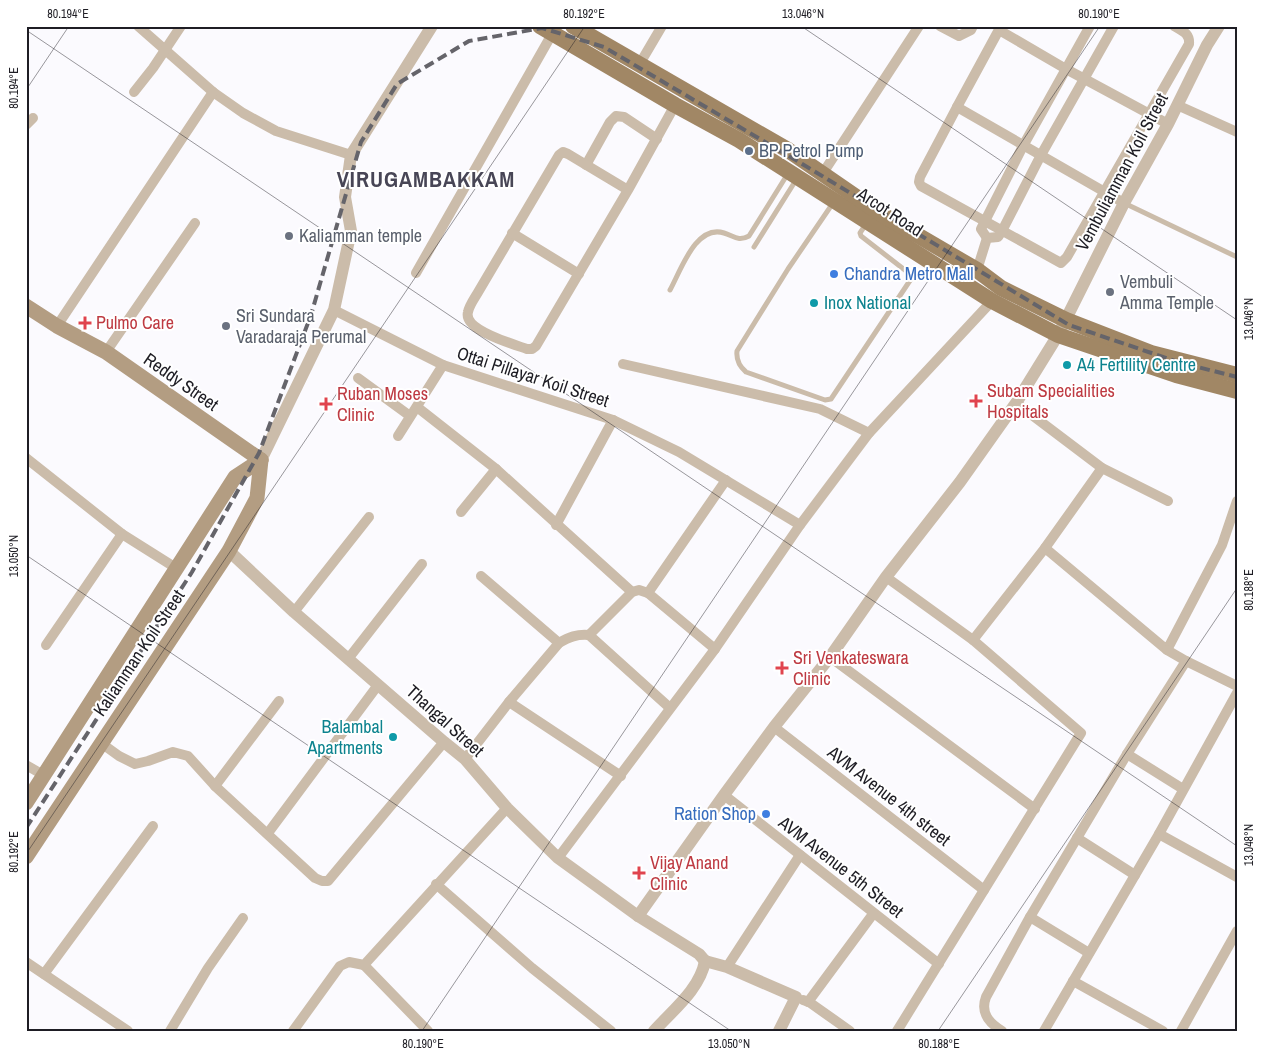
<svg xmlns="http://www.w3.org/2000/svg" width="1263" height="1057" font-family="'Archivo Narrow',sans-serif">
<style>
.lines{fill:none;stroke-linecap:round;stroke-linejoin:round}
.service{stroke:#cbbcaa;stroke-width:5}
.minor{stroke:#cbbcaa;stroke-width:10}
.tertiary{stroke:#cbbcaa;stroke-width:12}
.secondary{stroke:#b39d82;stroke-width:15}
.primary{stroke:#a18765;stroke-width:16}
.rail{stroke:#65646a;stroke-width:4;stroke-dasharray:10 5;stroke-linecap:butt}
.ticks{fill:none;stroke:#1e1d24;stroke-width:1;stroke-opacity:0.45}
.service-dot{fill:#5c6f8a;stroke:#fff;stroke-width:2}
.worship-dot{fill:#6b7280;stroke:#fff;stroke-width:2}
.shop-dot{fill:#3f7fe0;stroke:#fff;stroke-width:2}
.culture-dot{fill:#0f9aa8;stroke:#fff;stroke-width:2}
.health-dot{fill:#e0444e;stroke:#fff;stroke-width:2}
.labels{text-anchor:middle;stroke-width:4;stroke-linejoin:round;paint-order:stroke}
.service-label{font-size:18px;fill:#4e5e75;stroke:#fff;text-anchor:start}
.street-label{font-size:18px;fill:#1e1d24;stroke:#fff}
.worship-label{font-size:18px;fill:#5b616d;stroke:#fff;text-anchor:start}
.shop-label{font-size:18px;fill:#366cbe;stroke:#fff;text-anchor:start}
.culture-label{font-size:18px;fill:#0d838f;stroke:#fff;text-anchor:start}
.health-label{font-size:18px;fill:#be3a42;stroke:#fff;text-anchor:start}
.district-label{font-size:22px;font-weight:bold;letter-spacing:1px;fill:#484656;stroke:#fff}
.neatline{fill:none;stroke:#1e1d24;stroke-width:2}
.ticks-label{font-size:12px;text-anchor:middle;fill:#1e1d24}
</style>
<rect width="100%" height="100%" fill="#fbfafe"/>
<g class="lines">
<!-- service -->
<g class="service">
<path d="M833,203l-45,66 -51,82c-1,9 2,15 9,21l79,28 6,-1 80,-120 -1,-5 -49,-38 -1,-3 6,-9"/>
<polyline points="1124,203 1237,257"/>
<polyline points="754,247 796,180"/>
<path d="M670,290c11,-20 26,-66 54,-57 10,3 14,9 25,3l38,-61"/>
</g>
<!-- minor -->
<g class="minor">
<polyline points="138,26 213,92 243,113 276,131 351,155"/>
<polyline points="940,26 959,36 971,30 973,26"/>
<polyline points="1001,26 957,107 1124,203"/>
<polyline points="999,30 1066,69 1168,124"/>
<polyline points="639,65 662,26"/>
<polyline points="134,92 153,68 181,26"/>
<polyline points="1177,105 1237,132"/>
<path d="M957,107l-37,70 -1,5 2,4 140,77 6,-6 122,-213c1,-11 -7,-13 -15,-18"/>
<polyline points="26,125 33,118"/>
<polyline points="586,165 610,122 616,116 624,117 657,139"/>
<polyline points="823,173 919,26"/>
<path d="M628,190l-60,-36 -5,-2 -4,3 -82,139c-3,5 -8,12 -9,18 -5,18 45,32 59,37h5l4,-3 92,-156 47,-85"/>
<polyline points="512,233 579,274"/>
<polyline points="987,238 981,229 985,221 1023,146 1090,26"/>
<polyline points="977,270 987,238 998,237 1002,231 1041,155 1114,26"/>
<polyline points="416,273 552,34"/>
<polyline points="334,310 443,365 613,420 679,452 800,525"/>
<polyline points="57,326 213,92"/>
<polyline points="106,352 195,223"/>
<polyline points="623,364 820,409 869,433"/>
<polyline points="358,378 410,416"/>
<polyline points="1016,403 1102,468 1168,501"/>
<polyline points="417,407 496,469 632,592"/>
<polyline points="398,436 443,365"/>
<polyline points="26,458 122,534 176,568"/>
<polyline points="461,512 496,469"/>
<polyline points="556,525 613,420"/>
<polyline points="1045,548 1167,650 1222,545 1237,501"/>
<polyline points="481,576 559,643"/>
<polyline points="886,577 973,640 1081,733 897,1031"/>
<polyline points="294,612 369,517"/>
<polyline points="589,635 670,708"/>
<polyline points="973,640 1045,548 1102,468"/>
<polyline points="46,645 122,534"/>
<polyline points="715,649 648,593 726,480"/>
<polyline points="1167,650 1186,661 1237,686"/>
<polyline points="830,657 1035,809"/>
<polyline points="348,659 422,564"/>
<polyline points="509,702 621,776"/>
<polyline points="774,727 984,890"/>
<polyline points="101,743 119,756 135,764 148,761 173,752 188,756 215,786 315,878 322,881 328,881 444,742"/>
<polyline points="1127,754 1183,789"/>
<path d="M465,759l44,-57 50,-59c10,-6 18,-9 30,-8l43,-43 7,-2 9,3"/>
<polyline points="26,765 45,776"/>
<polyline points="215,786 279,701"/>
<polyline points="724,795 939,964"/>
<polyline points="268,833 378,685"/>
<polyline points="1159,834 1237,877"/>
<polyline points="1077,838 1135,875"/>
<polyline points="558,858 715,649 800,525 869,433 992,301"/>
<polyline points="436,884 532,968 611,1031"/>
<polyline points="1030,917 1089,953"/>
<polyline points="26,962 128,1031"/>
<polyline points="364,965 428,1031"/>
<polyline points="727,967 800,855"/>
<polyline points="44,974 153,826"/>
<polyline points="1073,981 1163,1031"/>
<polyline points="803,1000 809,1002 850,1031"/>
<polyline points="808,1002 873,914"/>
<polyline points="170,1031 208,968 243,918"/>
<polyline points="293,1031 340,966 349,962 364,965 507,808"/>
<path d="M1002,1031c-13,-8 -22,-18 -16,-34l44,-80 97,-163 59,-93"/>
<polyline points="1044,1031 1159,834 1237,693"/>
<polyline points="1181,1031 1237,931"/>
</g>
<!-- tertiary -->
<g class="tertiary">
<polyline points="261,460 334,310 351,231 345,197 351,155 432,26"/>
<polyline points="229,551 294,612 444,742 465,759 507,808 558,858 638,916 699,954 705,961"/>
<polyline points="638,916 724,795 774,727 830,657 886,577 960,482 1016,403 1058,335 1124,203 1168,124 1207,45 1219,26"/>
<polyline points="705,961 727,967 796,997 779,1031"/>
<path d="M654,1031c19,-21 46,-42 51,-70"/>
</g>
<!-- secondary -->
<g class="secondary">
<polyline points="26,306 57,326 106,352 261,460"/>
<polyline points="26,803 235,477 261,460"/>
<polyline points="26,857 229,551 257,498 261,460"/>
</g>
<!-- primary -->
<g class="primary">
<polyline points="540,26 675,105 739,140 992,301 1058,335 1176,375 1237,391"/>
<polyline points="573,26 788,150 881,214 977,270 1001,288 1066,320 1151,353 1237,375"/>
</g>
<!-- rail -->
<polyline class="rail" points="26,828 192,572 259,453 311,315 361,142 397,84 469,41 542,28 604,47 799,162 1069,325 1178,362 1237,377"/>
</g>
<!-- ticks -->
<path class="ticks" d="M801,26l436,294M26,30l1211,816M26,90l43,-64M26,555l705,476M26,854l559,-828M422,1031l678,-1005M938,1031l299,-443"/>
<!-- markers -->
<circle class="service-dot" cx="749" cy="151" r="5"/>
<g class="worship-dot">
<circle cx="289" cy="236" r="5"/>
<circle cx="1110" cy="292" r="5"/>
<circle cx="226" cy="326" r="5"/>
</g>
<g class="shop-dot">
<circle cx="834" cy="274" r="5"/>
<circle cx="766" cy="814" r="5"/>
</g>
<g class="culture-dot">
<circle cx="814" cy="303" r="5"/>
<circle cx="1067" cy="365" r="5"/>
<circle cx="393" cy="737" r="5"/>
</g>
<g class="health-dot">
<path d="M82.5 315.5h5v5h5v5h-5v5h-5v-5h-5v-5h5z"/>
<path d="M973.5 393.5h5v5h5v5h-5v5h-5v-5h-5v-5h5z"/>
<path d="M323.5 396.5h5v5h5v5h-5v5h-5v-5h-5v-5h5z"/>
<path d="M779.5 660.5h5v5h5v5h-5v5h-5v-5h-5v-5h5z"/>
<path d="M636.5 865.5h5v5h5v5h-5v5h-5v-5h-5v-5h5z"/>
</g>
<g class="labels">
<!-- service labels -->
<g class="service-label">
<text x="759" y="157">BP Petrol Pump</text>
</g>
<!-- street labels -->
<g class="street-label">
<text transform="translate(1122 172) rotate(-62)" y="6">Vembuliamman Koil Street</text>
<text transform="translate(890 212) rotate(33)" y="6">Arcot Road</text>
<text transform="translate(533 377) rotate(18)" y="6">Ottai Pillayar Koil Street</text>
<text transform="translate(181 382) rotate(35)" y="6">Reddy Street</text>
<text transform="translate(139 653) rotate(-56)" y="6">Kaliamman Koil Street</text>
<text transform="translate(445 721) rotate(42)" y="6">Thangal Street</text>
<text transform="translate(889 796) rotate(38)" y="6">AVM Avenue 4th street</text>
<text transform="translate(841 867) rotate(38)" y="6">AVM Avenue 5th Street</text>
</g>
<!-- worship labels -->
<g class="worship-label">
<text x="299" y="242">Kaliamman temple</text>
<text x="1120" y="288">Vembuli<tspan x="1120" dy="21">Amma Temple</tspan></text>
<text x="236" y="322">Sri Sundara<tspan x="236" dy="21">Varadaraja Perumal</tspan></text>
</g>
<!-- shop labels -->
<g class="shop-label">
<text x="844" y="280">Chandra Metro Mall</text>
<text x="756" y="820" text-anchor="end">Ration Shop</text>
</g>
<!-- culture labels -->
<g class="culture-label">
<text x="824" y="309">Inox National</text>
<text x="1077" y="371">A4 Fertility Centre</text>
<text x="383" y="733" text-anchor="end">Balambal<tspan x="383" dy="21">Apartments</tspan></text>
</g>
<!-- health labels -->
<g class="health-label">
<text x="96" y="329">Pulmo Care</text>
<text x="987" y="397">Subam Specialities<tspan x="987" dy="21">Hospitals</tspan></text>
<text x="337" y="400">Ruban Moses<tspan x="337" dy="21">Clinic</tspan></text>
<text x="793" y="664">Sri Venkateswara<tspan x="793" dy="21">Clinic</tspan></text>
<text x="650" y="869">Vijay Anand<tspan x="650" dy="21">Clinic</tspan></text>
</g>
<!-- district labels -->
<g class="district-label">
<text x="426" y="187">VIRUGAMBAKKAM</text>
</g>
</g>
<!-- border -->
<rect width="1263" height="1057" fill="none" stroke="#ffffff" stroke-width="55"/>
<rect x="28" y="28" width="1208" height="1002" class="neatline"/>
<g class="ticks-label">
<text x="68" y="18">80.194°E</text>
<text x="584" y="18">80.192°E</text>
<text x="803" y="18">13.046°N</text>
<text x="1099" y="18">80.190°E</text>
<text transform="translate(14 88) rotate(-90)" y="4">80.194°E</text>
<text transform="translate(1249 319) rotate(-90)" y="4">13.046°N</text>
<text transform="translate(14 556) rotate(-90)" y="4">13.050°N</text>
<text transform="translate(1249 590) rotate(-90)" y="4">80.188°E</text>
<text transform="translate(1249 845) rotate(-90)" y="4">13.048°N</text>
<text transform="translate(14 852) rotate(-90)" y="4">80.192°E</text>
<text x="423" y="1048">80.190°E</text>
<text x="729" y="1048">13.050°N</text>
<text x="939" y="1048">80.188°E</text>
</g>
</svg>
